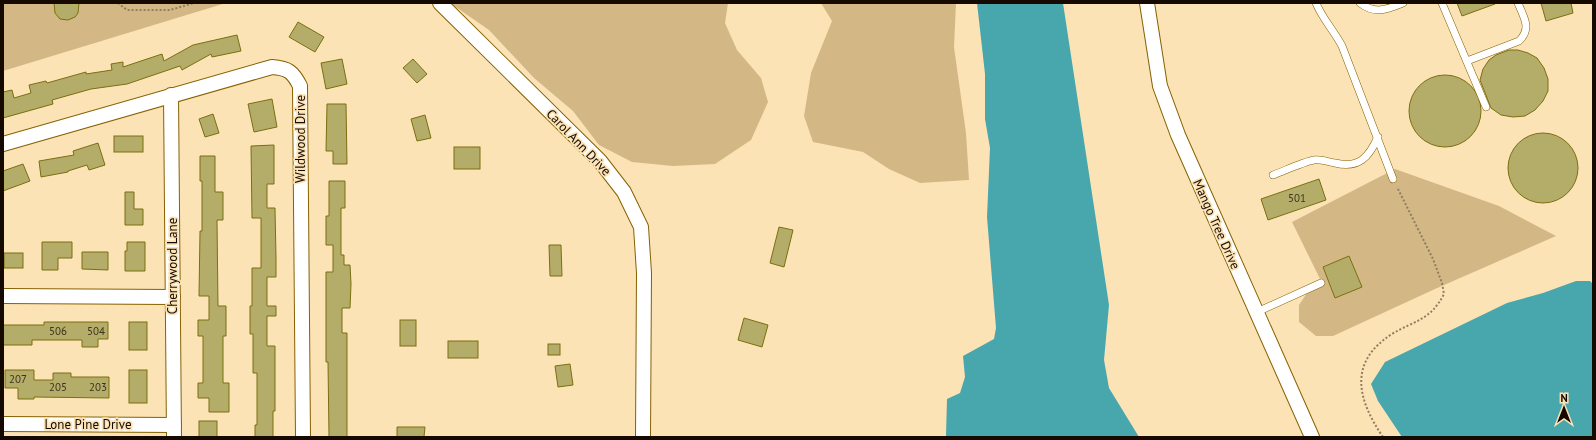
<svg xmlns="http://www.w3.org/2000/svg" width="1596" height="440" font-family="'PT Sans',sans-serif">
<style>
.green{fill:#d3b885}
.water{fill:#48a6ad}
.building{fill:#b4ad69;stroke:#7a6f10}
.lines{fill:none;stroke-linecap:round;stroke-linejoin:round}
.lane-casing{stroke:#866100;stroke-width:8}
.street-casing{stroke:#866100;stroke-width:16}
.path{stroke:#907d61;stroke-width:2;stroke-dasharray:2 2;stroke-linecap:butt}
.lane{stroke:#fff;stroke-width:7}
.street{stroke:#fff;stroke-width:14}
.labels{text-anchor:middle;stroke-width:3.5;stroke-linejoin:round;paint-order:stroke}
.number-label{font-size:11px;fill:#3d321a}
.street-label{font-size:13px;fill:#150900;stroke:#fce3b6}
</style>
<rect width="100%" height="100%" fill="#fce3b6"/>
<!-- green -->
<g class="green">
<polygon points="3,3 226,3 3,71"/>
<polygon points="450,3 728,3 725,23 737,50 761,78 768,102 751,140 715,164 673,166 632,162 599,145 573,111 534,78 489,30"/>
<polygon points="821,3 956,3 954,47 966,133 969,180 920,183 889,169 863,152 813,142 804,116 811,73 832,21"/>
<polygon points="1395,169 1499,206 1556,236 1435,289 1333,336 1316,336 1299,322 1299,305 1307,293 1321,281 1292,222"/>
</g>
<!-- water -->
<g class="water">
<polygon points="977,3 1063,3 1109,305 1104,360 1109,388 1139,437 946,436 947,399 960,393 965,377 963,356 994,339 996,328 987,217 990,148 985,119 985,74"/>
<polygon points="1576,281 1590,281 1593,284 1593,437 1402,437 1378,401 1371,384 1385,362 1507,303 1543,293"/>
</g>
<!-- building -->
<g class="building">
<polygon points="54,3 79,3 78,13 75,17 68,20 60,19 55,13"/>
<polygon points="1457,3 1495,3 1495,4 1462,16"/>
<polygon points="1541,3 1571,3 1573,13 1546,21"/>
<polygon points="298,22 324,37 315,52 289,37"/>
<polygon points="237,35 241,51 212,57 211,54 182,70 180,66 127,84 91,89 52,100 53,104 3,118 3,92 12,90 14,98 31,93 29,85 46,81 47,83 86,72 86,74 112,70 111,64 123,62 123,67 162,54 164,61 193,45"/>
<polygon points="1509,50 1518,50 1528,53 1537,58 1544,68 1548,79 1548,91 1543,101 1535,110 1525,116 1513,117 1501,115 1491,108 1480,80 1483,69 1489,60 1496,55"/>
<polygon points="342,59 347,84 326,89 321,63"/>
<polygon points="413,59 427,74 417,83 403,68"/>
<circle cx="1445" cy="111" r="36"/>
<polygon points="272,99 277,127 254,132 248,104"/>
<polygon points="327,104 346,104 347,164 333,164 333,151 326,151"/>
<polygon points="213,114 219,133 205,137 199,119"/>
<polygon points="425,115 431,138 417,141 411,119"/>
<circle cx="1543" cy="168" r="35"/>
<rect x="114" y="136" width="29" height="16"/>
<polygon points="98,143 105,165 89,170 87,165 68,171 68,172 41,177 39,161 74,155 73,151"/>
<polygon points="274,145 274,184 267,184 267,208 275,208 276,258 276,277 267,277 267,306 276,306 276,316 267,316 267,346 275,346 275,411 273,411 273,437 255,437 255,425 257,425 257,373 253,373 253,334 250,334 250,306 252,306 252,268 261,268 261,218 252,218 251,146"/>
<rect x="454" y="147" width="26" height="22"/>
<polygon points="200,156 215,156 215,192 223,192 223,220 217,220 218,306 226,306 226,336 223,336 223,383 229,383 229,412 209,412 209,398 198,398 198,383 203,383 203,336 198,336 198,320 209,320 209,296 199,296 200,231 202,231 202,181 200,181"/>
<polygon points="23,164 30,181 3,191 3,171"/>
<polygon points="1319,179 1326,200 1268,220 1261,199"/>
<polygon points="329,181 345,181 345,208 341,208 341,255 344,255 344,265 350,265 351,284 350,308 342,308 342,333 347,333 347,437 329,437 328,362 326,362 326,272 333,272 333,245 326,245 326,216 329,216"/>
<polygon points="125,192 134,192 134,209 143,209 143,225 125,225"/>
<polygon points="779,227 793,230 784,267 770,263"/>
<polygon points="42,242 72,242 72,258 58,258 58,270 42,270"/>
<polygon points="127,242 145,242 145,271 125,271 125,251 127,251"/>
<polygon points="549,245 561,245 562,276 550,276"/>
<polygon points="82,252 108,252 108,270 82,269"/>
<rect x="4" y="253" width="19" height="15"/>
<polygon points="1349,256 1362,287 1335,298 1323,267"/>
<polygon points="744,318 768,325 762,347 738,340"/>
<rect x="400" y="320" width="16" height="26"/>
<polygon points="44,322 108,322 108,339 98,339 98,347 82,347 82,340 32,340 32,345 3,345 3,325 44,325"/>
<rect x="129" y="322" width="18" height="28"/>
<rect x="448" y="341" width="30" height="17"/>
<rect x="548" y="344" width="12" height="11"/>
<polygon points="570,364 573,385 558,387 555,366"/>
<polygon points="5,370 34,370 34,380 53,380 53,373 71,373 71,377 109,377 109,398 34,397 34,399 18,399 18,388 5,388"/>
<rect x="129" y="370" width="18" height="33"/>
<rect x="199" y="421" width="18" height="16"/>
<polygon points="397,427 425,427 424,437 397,437"/>
</g>
<g class="lines">
<defs>
<g id="lane">
<path d="M1316,3c6,15 18,28 26,43l51,133"/>
<path d="M1360,3c15,12 28,6 43,0"/>
<polyline points="1442,3 1486,107"/>
<path d="M1467,61l52,-20c13,-13 5,-23 -1,-38"/>
<path d="M1273,175c11,-4 30,-13 41,-15 7,-1 15,2 21,3 24,6 34,-6 43,-26"/>
<polyline points="1257,312 1321,283"/>
</g>
<g id="street">
<polyline points="440,3 600,161 624,192 641,227 644,273 643,437"/>
<polyline points="1147,3 1160,86 1178,135 1312,437"/>
<polyline points="171,95 174,437"/>
<path d="M3,144l269,-77c16,1 21,5 28,19l3,351"/>
<polyline points="3,296 173,297"/>
<polyline points="3,424 174,425"/>
</g>
</defs>
<!-- lane casing -->
<use href="#lane" class="lane-casing"/>
<!-- street casing -->
<use href="#street" class="street-casing"/>
<!-- path -->
<g class="path">
<polyline points="118,3 127,10 170,10 194,3"/>
<path d="M1383,437c-26,-38 -35,-75 9,-103 23,-14 38,-13 52,-40l-2,-11 -9,-24 -36,-72"/>
</g>
<!-- lane -->
<use href="#lane" class="lane"/>
<!-- street -->
<use href="#street" class="street"/>
</g>
<g class="labels">
<!-- number labels -->
<g class="number-label">
<text x="1297" y="202">501</text>
<text x="58" y="335">506</text>
<text x="96" y="335">504</text>
<text x="18" y="383">207</text>
<text x="58" y="391">205</text>
<text x="98" y="391">203</text>
</g>
<!-- street labels -->
<g class="street-label">
<text transform="translate(300 139) rotate(-90)" y="5">Wildwood Drive</text>
<text transform="translate(579 142) rotate(46)" y="5">Carol Ann Drive</text>
<text transform="translate(1217 224) rotate(66)" y="5">Mango Tree Drive</text>
<text transform="translate(172 266) rotate(-90)" y="5">Cherrywood Lane</text>
<text x="88" y="429">Lone Pine Drive</text>
</g>
</g>
<!-- border -->
<rect width="1596" height="440" fill="none" stroke="#150900" stroke-width="8"/>
<!-- north arrow -->
<g transform="translate(1564 408)" stroke="#fce3b6" stroke-width="3" paint-order="stroke">
<path d="M0-3L7 15L0 10L-7 15Z" fill="#150900"/>
<text y="-6" font-size="11" font-weight="bold" text-anchor="middle" fill="#150900">N</text>
</g>
</svg>
